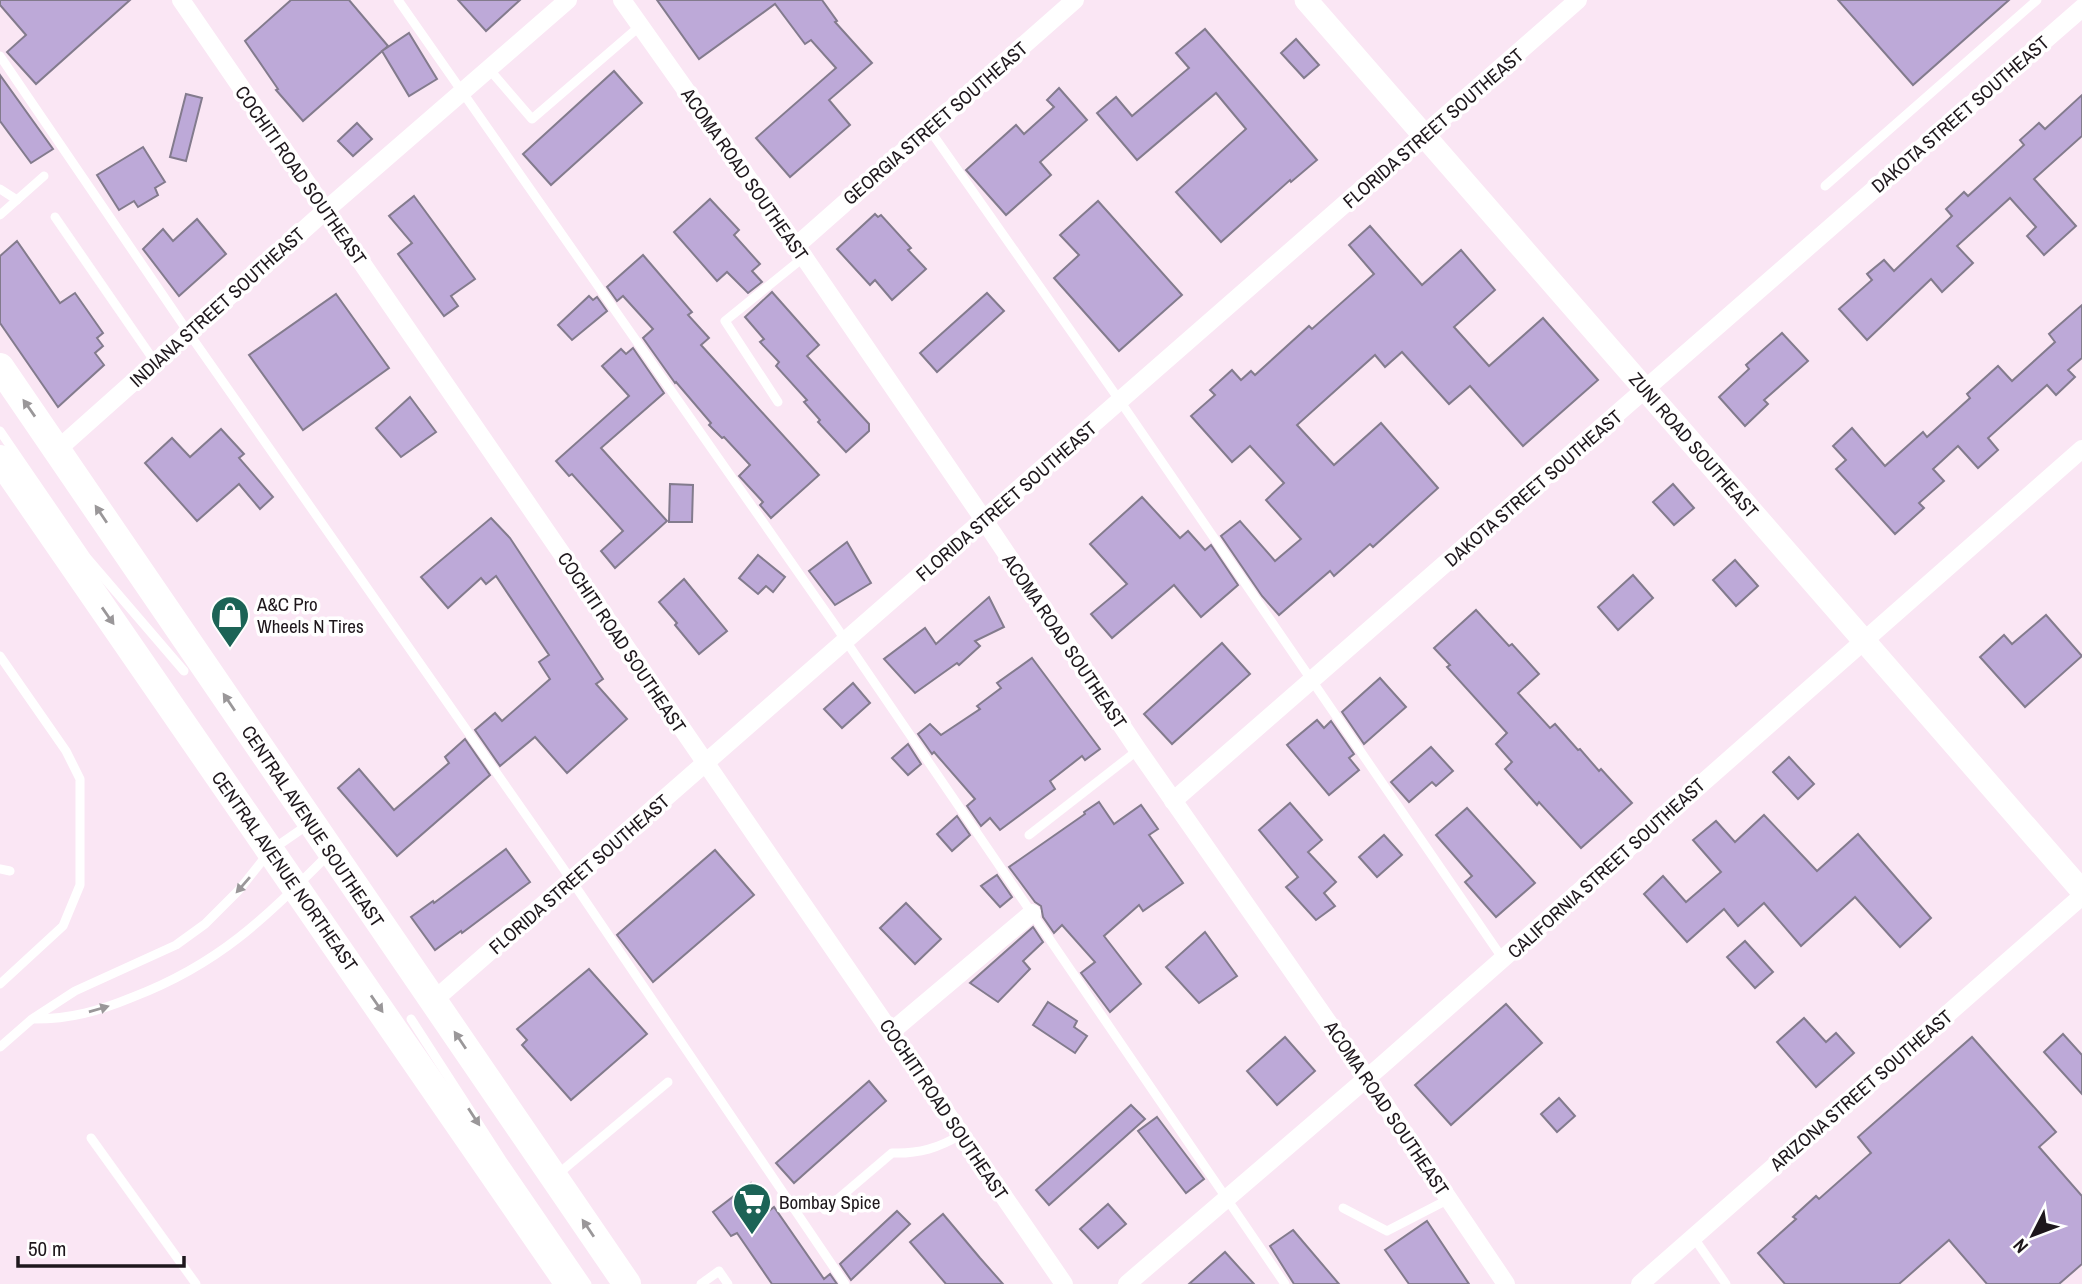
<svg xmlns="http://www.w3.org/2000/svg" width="2082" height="1284" font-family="'Archivo Narrow',sans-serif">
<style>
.building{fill:#bda9d8;stroke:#837b8d;stroke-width:2}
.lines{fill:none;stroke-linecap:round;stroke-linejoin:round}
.service{stroke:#fff;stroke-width:9}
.minor{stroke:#fff;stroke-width:18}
.tertiary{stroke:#fff;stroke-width:23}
.primary{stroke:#fff;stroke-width:28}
.oneway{fill:#9a9799}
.labels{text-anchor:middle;stroke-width:7;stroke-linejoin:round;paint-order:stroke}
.street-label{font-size:19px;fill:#1e171c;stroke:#fff}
.poi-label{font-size:19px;fill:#1e171c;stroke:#fff;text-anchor:start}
</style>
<rect width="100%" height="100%" fill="#fae6f4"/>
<!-- building -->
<g class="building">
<polygon points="0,0 130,0 36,84 7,52 26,35 0,5"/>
<polygon points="291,0 349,0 388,46 303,121 276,90 278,89 245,41"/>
<polygon points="458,0 520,0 486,31"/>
<polygon points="657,0 822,0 837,21 835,22 872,63 829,100 850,125 790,177 756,138 836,68 811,40 805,44 775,4 699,59"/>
<polygon points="1838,0 2009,0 1913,85"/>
<polygon points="1205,29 1317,160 1291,182 1290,180 1221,242 1176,192 1246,129 1216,93 1137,160 1097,113 1116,97 1132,116 1189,68 1176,53"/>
<polygon points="409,33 437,79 409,96 382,51"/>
<polygon points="1296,39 1319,65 1304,78 1281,53"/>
<polygon points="614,71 642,103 551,185 523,154"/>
<polygon points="0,75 53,149 31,163 0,121"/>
<polygon points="1059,88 1087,120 1040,162 1051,175 1006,215 966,170 1016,125 1024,134 1054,107 1047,100"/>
<polygon points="186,94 202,98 186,161 170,157"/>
<polygon points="2082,95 2082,136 2034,179 2076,226 2044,255 2027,236 2036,227 2010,198 1957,246 1973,263 1942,292 1931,279 1867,340 1839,309 1872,280 1867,274 1884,260 1894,271 1952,216 1946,209 1964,192 1968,196 2024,145 2020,140 2039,123 2045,129"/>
<polygon points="357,123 372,139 353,156 338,141"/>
<polygon points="143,147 165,182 155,188 158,195 138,207 134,201 119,210 97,175"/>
<polygon points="414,196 475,279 451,296 458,306 444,316 398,254 412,243 389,216"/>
<polygon points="710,199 739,230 734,235 760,264 752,271 762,282 748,293 727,272 717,281 674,232"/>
<polygon points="1098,201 1182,295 1119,351 1054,278 1079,255 1060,235"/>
<polygon points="875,214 878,217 881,215 911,248 908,250 926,269 892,300 875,280 870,285 837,249"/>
<polygon points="197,219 226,254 179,296 143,249 163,229 173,241"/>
<polygon points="1370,226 1422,285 1461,250 1495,290 1454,327 1489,366 1543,318 1598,380 1523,446 1470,386 1449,404 1402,352 1385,367 1375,355 1297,425 1334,465 1381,423 1438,488 1373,547 1370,544 1334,576 1330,571 1279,615 1262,596 1221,536 1240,521 1275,561 1301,539 1266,500 1284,483 1250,446 1232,462 1191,416 1215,395 1210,390 1232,370 1241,380 1251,371 1255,375 1309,326 1312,329 1374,274 1349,245"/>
<polygon points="17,241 60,303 75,293 103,333 97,338 103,346 95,353 104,365 58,407 0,323 0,256"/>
<polygon points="643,255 692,312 688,315 709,338 701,345 819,475 771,518 760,505 763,502 739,476 750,465 724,437 722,438 709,425 711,423 676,382 675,383 643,338 653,329 623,296 617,301 607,287"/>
<polygon points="772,292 819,345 807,356 869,424 869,431 846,452 818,422 820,420 804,402 807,400 776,366 779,362 760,342 764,339 745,317"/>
<polygon points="987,293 1004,311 937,372 920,353"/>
<polygon points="336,294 389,368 303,430 249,355"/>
<polygon points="589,296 593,300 597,297 607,311 572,340 558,325"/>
<polygon points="2082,305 2082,358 2068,370 2075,377 2056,395 2047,385 1988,438 1998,450 1978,468 1958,446 1933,469 1944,481 1919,503 1924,508 1895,534 1836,469 1846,460 1833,446 1852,428 1885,466 1923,432 1927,437 1970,398 1967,394 1998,366 2012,381 2055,342 2049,334"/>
<polygon points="1782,333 1808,361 1764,400 1768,404 1745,426 1719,397 1749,369 1746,365"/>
<polygon points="633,348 664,393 601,448 667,521 615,568 601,551 623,531 572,474 569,476 556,461 629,396 602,366 621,349 626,354"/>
<polygon points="410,397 436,432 401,457 376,428"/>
<polygon points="221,429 244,454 239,458 273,497 260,509 239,484 197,521 145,463 172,438 190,457"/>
<polygon points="670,484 693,485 692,522 669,522"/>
<polygon points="1673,484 1694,508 1674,525 1653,502"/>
<polygon points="1142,497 1180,538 1188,531 1205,550 1211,545 1238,585 1201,617 1174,585 1112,638 1091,614 1127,584 1090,544"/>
<polygon points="491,518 510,538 603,679 596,684 627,719 567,773 535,737 500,766 475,730 495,713 502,721 550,679 539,662 549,655 496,576 486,584 481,578 448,608 421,577"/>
<polygon points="847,542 871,583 835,605 809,571"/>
<polygon points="758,555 785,577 773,592 766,586 758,594 739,578"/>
<polygon points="1735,560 1758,586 1736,606 1713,580"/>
<polygon points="1633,575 1653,598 1618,630 1598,607"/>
<polygon points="684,579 727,631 699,654 675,625 677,623 659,602"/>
<polygon points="989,597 1004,627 975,641 980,646 959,665 957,663 915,693 884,659 925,628 936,644"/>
<polygon points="1476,610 1509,646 1512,644 1539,674 1518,693 1550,728 1555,724 1578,750 1580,749 1599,771 1601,769 1632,803 1581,848 1539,802 1537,805 1505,769 1512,762 1496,744 1507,733 1447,667 1450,665 1434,648"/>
<polygon points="2046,615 2082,656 2025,707 1980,657 2004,635 2012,644"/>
<polygon points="1222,643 1250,674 1172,744 1144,714"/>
<polygon points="1032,658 1100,749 1085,760 1082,756 1050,781 1055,789 1000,830 990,818 981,826 967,806 975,799 934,752 932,754 918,734 930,724 941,735 980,709 977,706 1001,688 997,683"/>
<polygon points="1380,678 1406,707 1364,744 1342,712"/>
<polygon points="853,683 870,703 842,728 824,709"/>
<polygon points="1317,720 1324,728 1331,721 1354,754 1349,758 1359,770 1329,795 1287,745"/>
<polygon points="465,739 490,775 397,856 338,788 359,769 394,810 449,763 445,757"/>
<polygon points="908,744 921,764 908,775 892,758"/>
<polygon points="1431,747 1453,771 1436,786 1432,782 1409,802 1391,782"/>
<polygon points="1789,757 1814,784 1798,799 1773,772"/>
<polygon points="1099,802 1114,824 1141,805 1158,829 1149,835 1183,883 1143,911 1139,905 1104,936 1141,984 1110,1012 1081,973 1095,962 1062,925 1054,933 1043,917 1041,906 1035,902 1009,867 1085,814 1084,812"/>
<polygon points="1290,803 1322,840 1308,852 1336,882 1324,893 1335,906 1316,920 1286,887 1298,877 1259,830"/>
<polygon points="1467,808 1535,883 1496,917 1465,882 1472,876 1436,835"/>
<polygon points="1764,815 1817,871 1858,834 1931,918 1900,947 1855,897 1801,946 1764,903 1738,926 1724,909 1687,942 1644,894 1663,876 1686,902 1721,872 1693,840 1716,821 1735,842"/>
<polygon points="957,816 970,835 952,851 937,834"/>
<polygon points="1384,835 1402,855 1377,877 1359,857"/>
<polygon points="506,849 530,882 462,933 461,931 435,950 411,917 433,901 434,903"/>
<polygon points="715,850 754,895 653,982 617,935"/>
<polygon points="997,875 1012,897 1000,907 981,886"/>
<polygon points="906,903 941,939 915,964 880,928"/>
<polygon points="1033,927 1043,942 1023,961 1030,969 998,1002 970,983"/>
<polygon points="1205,932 1237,976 1199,1003 1166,967"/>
<polygon points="1745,941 1773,972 1755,988 1727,957"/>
<polygon points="589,969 647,1034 571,1100 522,1045 527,1040 517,1029"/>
<polygon points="1048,1002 1077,1021 1074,1027 1087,1036 1075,1053 1033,1025"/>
<polygon points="1506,1004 1542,1043 1451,1125 1415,1085"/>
<polygon points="1804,1018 1826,1042 1836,1033 1854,1053 1816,1087 1777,1042"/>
<polygon points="2063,1034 2082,1055 2082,1094 2044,1052"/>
<polygon points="1285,1037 1315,1071 1277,1105 1247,1071"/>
<polygon points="1972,1037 2056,1132 2039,1147 2082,1196 2082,1264 2059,1284 1987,1284 1949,1240 1899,1284 1785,1284 1758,1253 1796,1219 1793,1217 1816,1196 1819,1199 1871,1153 1858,1137"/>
<polygon points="869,1081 886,1101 794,1183 776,1163"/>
<polygon points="1559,1098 1575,1116 1557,1132 1541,1114"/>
<polygon points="1131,1105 1145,1119 1049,1205 1036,1190"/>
<polygon points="1157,1117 1204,1179 1186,1193 1138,1131"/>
<polygon points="751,1183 769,1211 774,1207 824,1279 830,1274 837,1284 772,1284 737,1233 731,1236 713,1212"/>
<polygon points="1108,1204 1126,1224 1098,1248 1080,1229"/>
<polygon points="897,1211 910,1224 851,1280 840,1264"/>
<polygon points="943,1214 980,1258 1003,1284 946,1284 910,1242"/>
<polygon points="1427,1221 1469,1284 1409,1284 1385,1250"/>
<polygon points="1293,1230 1339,1284 1294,1284 1270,1246"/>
<polygon points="1225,1252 1254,1284 1189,1284"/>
</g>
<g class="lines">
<!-- service -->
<g class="service">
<polyline points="398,0 835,625 1285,1284"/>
<polyline points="0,56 188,332 561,865 845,1284"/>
<polyline points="489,69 532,119 640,26"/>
<polyline points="929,129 1120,401 1503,959"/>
<polyline points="1825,186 2037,0"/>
<polyline points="0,189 17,200"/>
<polyline points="0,215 44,176"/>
<polyline points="55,217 155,362"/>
<polyline points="778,402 725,321 804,257"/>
<polyline points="0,431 87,558 184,671"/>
<polyline points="0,656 66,751 80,779 80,885 63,926 0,984"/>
<polyline points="1029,835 1138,750"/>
<polyline points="0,869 10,871"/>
<path d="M34,1019c37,0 65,-8 99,-22 86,-33 131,-78 195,-142"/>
<polyline points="411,1019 502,1160 587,1284"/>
<polyline points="0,1047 32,1019 75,991 176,945 205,924 239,890 270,851 309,824"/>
<polyline points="91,1138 196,1284"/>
<polyline points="558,1174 668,1082"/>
<polyline points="1343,1208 1387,1231 1449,1199"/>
<path d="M825,1210l67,-57c27,1 47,-5 70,-19"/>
<polyline points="1694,1238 1726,1284"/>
<polyline points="701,1284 719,1271 728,1284"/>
</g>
<!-- minor -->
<g class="minor">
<polyline points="181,0 1064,1284"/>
<polyline points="622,0 804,257 984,520 1138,750 1367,1078 1506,1284"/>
<polyline points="796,246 1075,0"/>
<polyline points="57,450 326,210 568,0"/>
<polyline points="1173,801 2082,8"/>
<polyline points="433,1001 1578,0"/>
<polyline points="892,1031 1032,913"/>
<polyline points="1127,1284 1381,1066 2082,449"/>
<polyline points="1640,1284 2082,896"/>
</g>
<!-- tertiary -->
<polyline class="tertiary" points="1306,0 2082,891"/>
<!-- primary -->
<g class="primary">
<polyline points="0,367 627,1284"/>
<polyline points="0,459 569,1284"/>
</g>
</g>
<!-- one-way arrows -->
<defs><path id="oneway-solid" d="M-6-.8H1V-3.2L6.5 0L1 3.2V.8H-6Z" transform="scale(1.75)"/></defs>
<g class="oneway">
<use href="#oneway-solid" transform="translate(29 408) rotate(-125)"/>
<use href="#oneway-solid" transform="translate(101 514) rotate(-124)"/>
<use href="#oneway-solid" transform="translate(108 616) rotate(55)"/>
<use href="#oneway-solid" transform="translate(229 702) rotate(-124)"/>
<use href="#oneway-solid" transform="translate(243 885) rotate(131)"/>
<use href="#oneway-solid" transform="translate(377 1004) rotate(55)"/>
<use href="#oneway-solid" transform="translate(99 1009) rotate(-16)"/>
<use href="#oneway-solid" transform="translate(460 1040) rotate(-124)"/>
<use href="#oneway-solid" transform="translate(474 1117) rotate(57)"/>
<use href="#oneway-solid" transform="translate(588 1228) rotate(-124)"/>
</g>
<!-- icons -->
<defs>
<symbol id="shop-pin" viewBox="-11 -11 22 30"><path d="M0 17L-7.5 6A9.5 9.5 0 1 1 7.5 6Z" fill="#1c6356" stroke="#fff"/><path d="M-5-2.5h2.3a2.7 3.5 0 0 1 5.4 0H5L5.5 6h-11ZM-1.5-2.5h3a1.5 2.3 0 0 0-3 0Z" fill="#fff"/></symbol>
<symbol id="supermarket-pin" viewBox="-11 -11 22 30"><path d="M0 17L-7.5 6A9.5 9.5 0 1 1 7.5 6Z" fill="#1c6356" stroke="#fff"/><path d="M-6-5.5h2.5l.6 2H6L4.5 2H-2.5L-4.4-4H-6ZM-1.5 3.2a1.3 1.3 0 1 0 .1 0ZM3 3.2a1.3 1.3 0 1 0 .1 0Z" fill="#fff"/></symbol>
</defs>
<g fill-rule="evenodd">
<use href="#shop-pin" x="208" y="593" width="44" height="60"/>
<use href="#supermarket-pin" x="730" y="1180" width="44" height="60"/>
</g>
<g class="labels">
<!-- street labels -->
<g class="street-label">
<text transform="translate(1960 114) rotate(-41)" y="7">DAKOTA STREET SOUTHEAST</text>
<text transform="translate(935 123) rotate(-41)" y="7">GEORGIA STREET SOUTHEAST</text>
<text transform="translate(1433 128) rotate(-41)" y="7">FLORIDA STREET SOUTHEAST</text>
<text transform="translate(745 174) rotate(55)" y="7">ACOMA ROAD SOUTHEAST</text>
<text transform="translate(301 175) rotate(55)" y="7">COCHITI ROAD SOUTHEAST</text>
<text transform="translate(217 307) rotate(-42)" y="7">INDIANA STREET SOUTHEAST</text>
<text transform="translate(1694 445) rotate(49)" y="7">ZUNI ROAD SOUTHEAST</text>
<text transform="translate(1533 488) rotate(-41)" y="7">DAKOTA STREET SOUTHEAST</text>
<text transform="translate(1006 501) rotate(-41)" y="7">FLORIDA STREET SOUTHEAST</text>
<text transform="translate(1065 641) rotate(56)" y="7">ACOMA ROAD SOUTHEAST</text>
<text transform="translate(622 642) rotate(56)" y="7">COCHITI ROAD SOUTHEAST</text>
<text transform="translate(313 826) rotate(56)" y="7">CENTRAL AVENUE SOUTHEAST</text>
<text transform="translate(1606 868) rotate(-42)" y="7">CALIFORNIA STREET SOUTHEAST</text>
<text transform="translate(285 871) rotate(55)" y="7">CENTRAL AVENUE NORTHEAST</text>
<text transform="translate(579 874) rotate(-41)" y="7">FLORIDA STREET SOUTHEAST</text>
<text transform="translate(1861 1090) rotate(-41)" y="7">ARIZONA STREET SOUTHEAST</text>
<text transform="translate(1387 1108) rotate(56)" y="7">ACOMA ROAD SOUTHEAST</text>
<text transform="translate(944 1109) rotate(56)" y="7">COCHITI ROAD SOUTHEAST</text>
</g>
<!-- poi labels -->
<g class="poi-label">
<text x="257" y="611">A&amp;C Pro<tspan x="257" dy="22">Wheels N Tires</tspan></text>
<text x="779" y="1209">Bombay Spice</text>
</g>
</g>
<!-- north arrow -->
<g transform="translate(2033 1235) rotate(228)" stroke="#ffffff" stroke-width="5" paint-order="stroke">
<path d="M0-5L12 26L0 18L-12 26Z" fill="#1e171c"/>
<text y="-10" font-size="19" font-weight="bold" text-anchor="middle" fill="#1e171c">N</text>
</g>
<!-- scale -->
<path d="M18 1256v10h166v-10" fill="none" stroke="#1e171c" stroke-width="3.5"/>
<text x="28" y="1256" font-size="21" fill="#1e171c" stroke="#ffffff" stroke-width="5" paint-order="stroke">50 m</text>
</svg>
